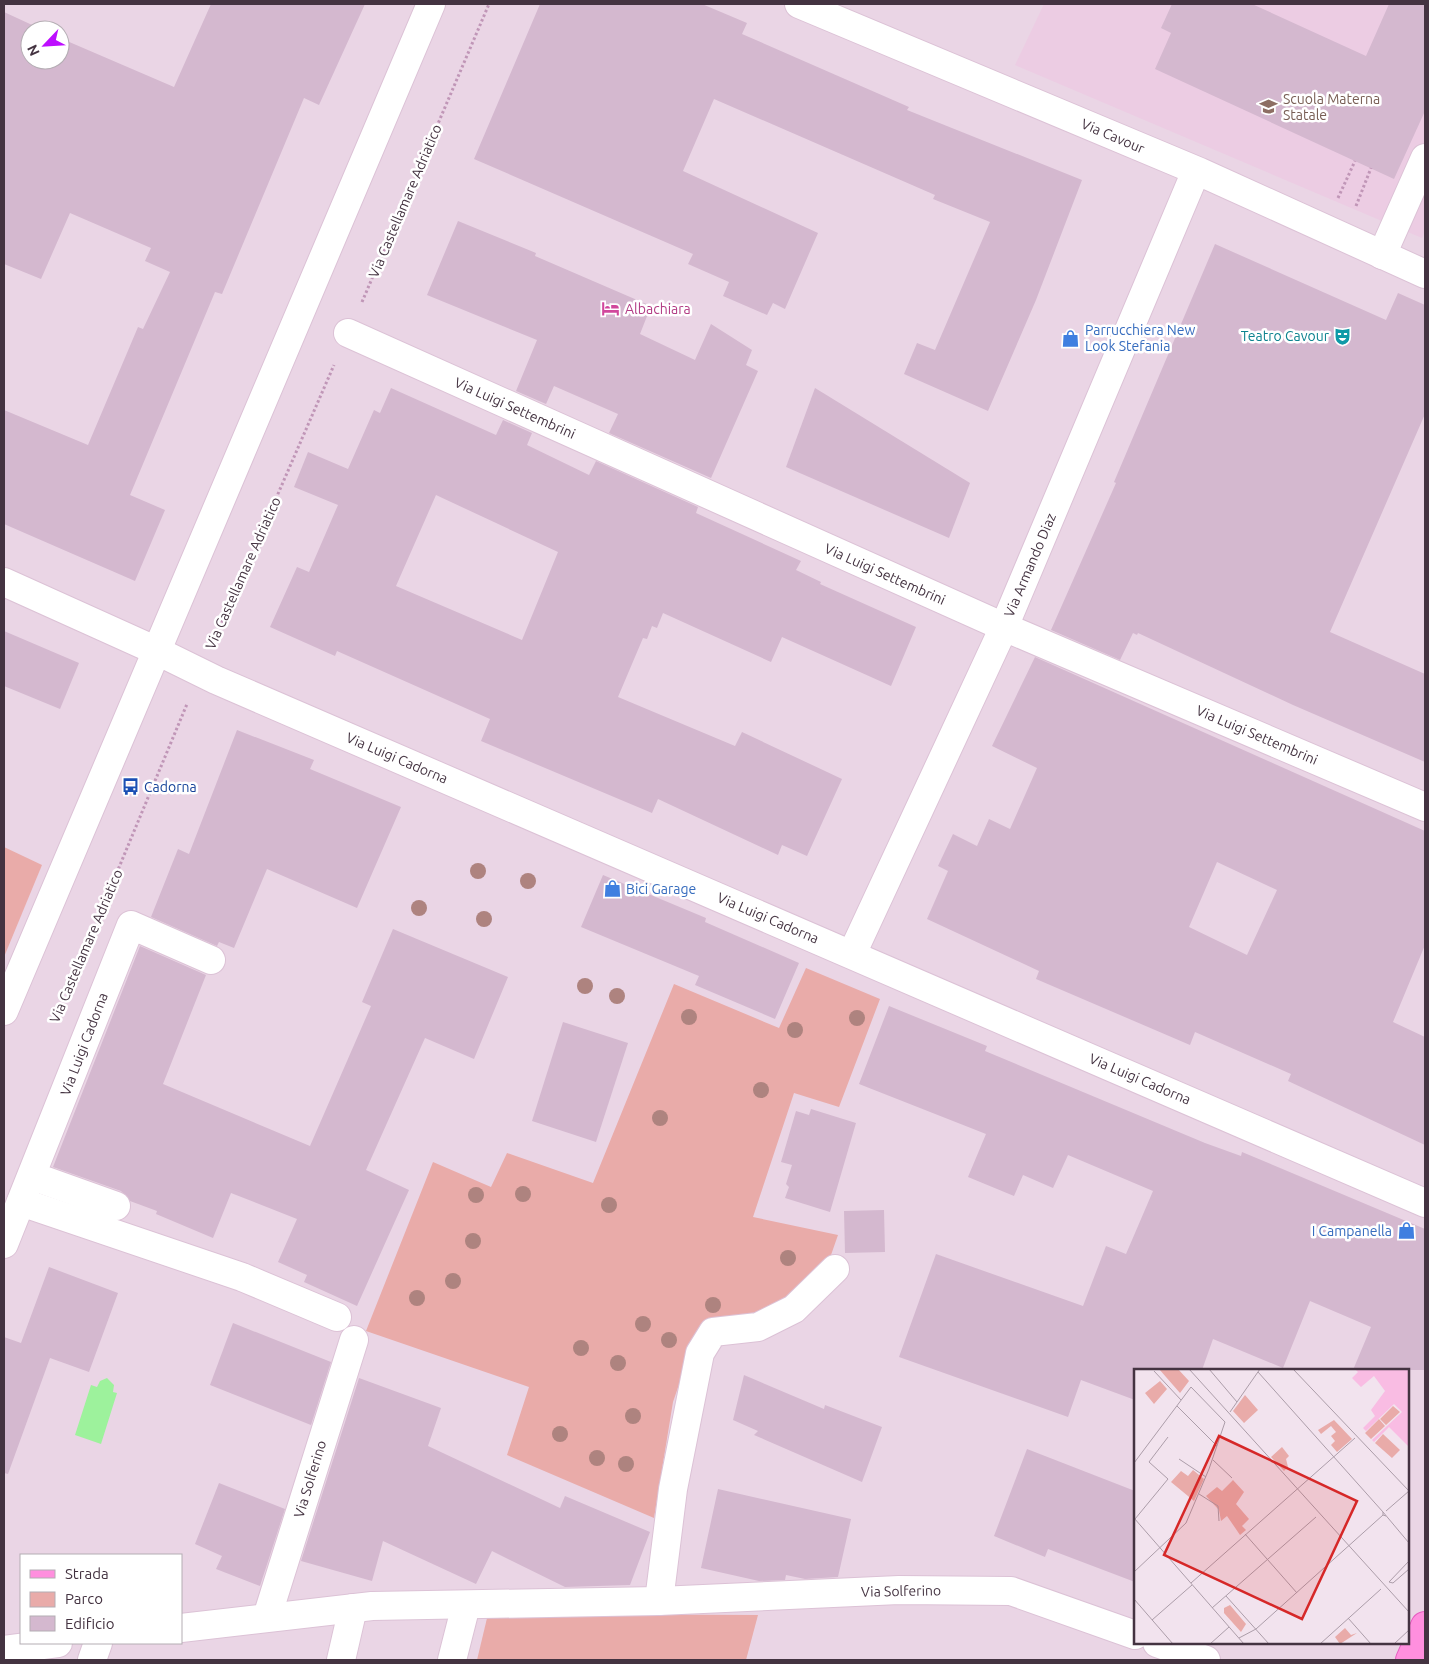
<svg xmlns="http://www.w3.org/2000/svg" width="1429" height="1664" font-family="Ubuntu,sans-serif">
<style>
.residential{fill:#ead5e5;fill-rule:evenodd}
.education{fill:#eccce3}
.green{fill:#e9aba9}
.water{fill:#9df29c}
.building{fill:#d4b8cf;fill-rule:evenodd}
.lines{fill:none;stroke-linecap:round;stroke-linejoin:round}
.minor-casing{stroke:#dcc2d6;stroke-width:30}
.major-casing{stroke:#e75cc1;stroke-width:30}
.path{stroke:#c096b7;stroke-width:3;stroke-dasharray:2.5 2.5;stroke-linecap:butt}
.minor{stroke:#fff;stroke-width:28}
.major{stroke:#ff8fde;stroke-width:28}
.tree{fill:#ae837f}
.labels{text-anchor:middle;stroke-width:5;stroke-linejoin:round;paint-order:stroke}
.education-label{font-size:14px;fill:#785e54;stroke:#fff;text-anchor:start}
.street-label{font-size:14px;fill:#443341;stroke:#fff}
.hotel-label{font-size:14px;fill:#b23c85;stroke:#fff;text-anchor:start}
.shop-label{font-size:14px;fill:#366cbe;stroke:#fff;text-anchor:start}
.culture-label{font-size:14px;fill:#0d838f;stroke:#fff;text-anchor:end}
.transit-label{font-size:14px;fill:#164399;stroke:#fff;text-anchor:start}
.inset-road{fill:none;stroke:#ac9da9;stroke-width:1}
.view{fill:#d62828;fill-opacity:0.15;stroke:#d62828;stroke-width:2.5}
.inset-edge{fill:none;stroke:#443341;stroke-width:2.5}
</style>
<rect width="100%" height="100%" fill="#f2e3ee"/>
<!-- residential -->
<path class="residential" d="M4,4h1421v1656h-1421zM30,30h30v30h-30zM1135,1370h273v273h-273zM21,1555h160v88h-160z"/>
<!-- education -->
<polygon class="education" points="1044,4 1425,4 1425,231 1422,238 1015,65"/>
<!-- green -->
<g class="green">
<polygon points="4,847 42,865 4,957"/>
<polygon points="806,968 880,999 839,1107 794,1093 753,1217 838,1235 831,1255 791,1295 760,1311 727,1319 686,1364 673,1402 654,1518 507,1455 529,1387 366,1331 433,1162 491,1187 507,1153 593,1183 674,984 779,1028"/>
<polygon points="488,1614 758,1615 746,1660 477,1660"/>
</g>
<!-- water -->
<polygon class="water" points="107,1378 114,1385 113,1392 117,1393 101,1444 75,1435 91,1385 97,1387 100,1381"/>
<!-- building -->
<g class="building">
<polygon points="211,4 365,4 319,105 304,98 222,294 215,292 130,495 165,510 135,581 4,524 4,410 88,445 138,327 143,329 170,272 145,261 151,248 70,213 41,279 4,264 4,12 43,30 30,30 30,60 60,60 60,38 174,87"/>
<polygon points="540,4 702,4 747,23 742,34 909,107 907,110 1082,180 1036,300 988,411 904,374 917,343 935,350 990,222 933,199 935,195 714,99 683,171 818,233 785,309 773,303 767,315 723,296 729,282 688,264 693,254 474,159"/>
<polygon points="1172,4 1252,4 1366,56 1389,4 1425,4 1425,111 1394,179 1155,69 1171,33 1161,28"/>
<polygon points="458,221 536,253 535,256 651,306 640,334 695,360 711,324 752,350 746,365 758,371 711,478 609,433 618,414 554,386 546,404 516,391 537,340 427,295"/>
<polygon points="1215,244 1386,320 1398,293 1425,305 1425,414 1330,632 1425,674 1425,762 1293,705 1138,633 1137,635 1133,633 1120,660 1051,630 1116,483 1114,482"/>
<path d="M391,388l105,47 7,-15 29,13 -5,12 62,30 7,-14 102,46 -2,6 105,48 -5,9 25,12 -1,2 96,43 -25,59 -109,-49 -11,25 -108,-49 -6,15 -5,-2 -5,13 -4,-1 -25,59 117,49 7,-14 100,47 -35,77 -25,-11 -4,10 -120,-56 -6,14 -171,-72 9,-22 -153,-68 -2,5 -65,-29 27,-60 12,5 29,-67 -44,-18 14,-35 40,17 26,-59 6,3zM436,495l122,57 -36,88 -126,-54z"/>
<polygon points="815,388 970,483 949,538 786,467"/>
<polygon points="4,631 79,663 60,709 4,686"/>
<path d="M1035,657l390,174v114l-32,77 32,15v108l-137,-64 3,-7 -96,-42 -5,13 -154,-66 3,-8 -112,-52 21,-48 -10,-5 15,-32 24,12 12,-27 21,10 27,-61 -45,-22zM1217,862l60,28 -30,65 -58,-28z"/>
<polygon points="237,730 314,760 310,769 401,807 357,908 267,869 234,948 219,942 217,946 151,917 178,849 189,854"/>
<polygon points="603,875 706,918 705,922 799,963 775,1019 695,985 699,976 581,927"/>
<polygon points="393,929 508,977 474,1059 425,1038 366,1170 409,1190 357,1306 304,1282 307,1275 278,1262 297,1219 231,1193 213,1238 156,1214 157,1211 130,1201 121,1191 53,1167 140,946 206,975 163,1084 310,1146 371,1006 362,1002"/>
<polygon points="889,1006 987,1046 985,1051 1205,1143 1241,1156 1242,1152 1425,1229 1425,1370 1353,1370 1371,1327 1310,1301 1283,1368 1213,1339 1202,1370 1135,1370 1135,1400 1081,1380 1068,1417 899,1357 936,1254 1083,1306 1106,1246 1126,1254 1153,1191 1068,1155 1053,1188 1023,1175 1014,1196 968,1177 986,1134 859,1084"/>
<polygon points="563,1022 628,1043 596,1142 532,1121"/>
<polygon points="811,1109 856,1123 830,1212 785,1198 789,1187 786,1184 792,1165 781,1162 796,1111 809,1115"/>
<polygon points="884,1210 885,1252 845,1253 844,1211"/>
<polygon points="49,1267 118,1293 89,1372 50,1358 8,1474 4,1473 4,1337 21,1343"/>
<polygon points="233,1323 331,1362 311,1425 210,1385"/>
<polygon points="744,1375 824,1409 825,1405 882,1427 862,1482 754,1435 758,1431 733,1420"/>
<polygon points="359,1378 441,1408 428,1446 560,1508 565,1496 650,1532 630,1585 565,1587 492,1551 476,1584 383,1541 372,1581 301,1561"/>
<polygon points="1027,1449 1135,1491 1135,1582 1048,1549 1045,1557 994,1536"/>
<polygon points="219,1483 285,1509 260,1586 216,1569 222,1556 195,1544"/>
<polygon points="718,1489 851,1519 838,1577 805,1579 786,1575 785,1580 759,1581 701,1568"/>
</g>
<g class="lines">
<defs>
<g id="minor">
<polyline points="799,4 1200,172 1425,274"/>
<polyline points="1382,255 1425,158"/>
<polyline points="348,333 1004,627 1425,807"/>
<polyline points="4,582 157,651 216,680 1425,1203"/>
<polyline points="852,954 1004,627 1196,171"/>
<polyline points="4,1011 431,4"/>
<polyline points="32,1176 116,1206"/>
<polyline points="21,1202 242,1277 337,1317"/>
<polyline points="4,1244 131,925 211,960"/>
<polyline points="659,1601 673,1489 700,1353 713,1332 758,1327 794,1309 835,1269"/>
<polyline points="267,1617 354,1340"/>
<polyline points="181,1628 372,1606 659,1601 899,1590 1011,1591 1135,1635"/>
<polyline points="1157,1643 1206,1660"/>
<polyline points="4,1650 58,1643"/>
<polyline points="92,1660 98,1643"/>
<polyline points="341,1660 353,1608"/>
<polyline points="452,1660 466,1605"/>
</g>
<polyline id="major" points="1410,1660 1425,1626"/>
</defs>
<!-- minor casing -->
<use href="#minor" class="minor-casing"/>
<!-- major casing -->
<use href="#major" class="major-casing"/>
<!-- path -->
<g class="path">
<polyline points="1338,198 1355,161"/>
<polyline points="1356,206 1371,168"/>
<polyline points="362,302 489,4"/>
<polyline points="214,641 334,365"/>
<polyline points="105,901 187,704"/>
</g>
<!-- minor -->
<use href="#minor" class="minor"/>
<!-- major -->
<use href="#major" class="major"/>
</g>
<!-- trees -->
<g class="tree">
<circle cx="478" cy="871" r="8"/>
<circle cx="528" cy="881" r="8"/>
<circle cx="419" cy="908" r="8"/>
<circle cx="484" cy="919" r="8"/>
<circle cx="585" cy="986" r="8"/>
<circle cx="617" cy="996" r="8"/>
<circle cx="689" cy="1017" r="8"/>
<circle cx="857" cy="1018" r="8"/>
<circle cx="795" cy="1030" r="8"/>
<circle cx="761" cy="1090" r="8"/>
<circle cx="660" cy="1118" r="8"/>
<circle cx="523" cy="1194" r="8"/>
<circle cx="476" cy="1195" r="8"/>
<circle cx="609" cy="1205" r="8"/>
<circle cx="473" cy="1241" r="8"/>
<circle cx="788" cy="1258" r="8"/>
<circle cx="453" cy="1281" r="8"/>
<circle cx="417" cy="1298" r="8"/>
<circle cx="713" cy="1305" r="8"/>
<circle cx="643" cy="1324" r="8"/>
<circle cx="669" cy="1340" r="8"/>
<circle cx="581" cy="1348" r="8"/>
<circle cx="618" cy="1363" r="8"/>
<circle cx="633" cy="1416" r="8"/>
<circle cx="560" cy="1434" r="8"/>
<circle cx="597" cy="1458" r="8"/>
<circle cx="626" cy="1464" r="8"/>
</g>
<!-- icons -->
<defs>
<symbol id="school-bare" viewBox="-9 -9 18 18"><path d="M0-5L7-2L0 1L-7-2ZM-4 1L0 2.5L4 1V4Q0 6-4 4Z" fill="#8d6e63" stroke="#fff" stroke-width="2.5" paint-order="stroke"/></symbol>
<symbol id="hotel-bare" viewBox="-9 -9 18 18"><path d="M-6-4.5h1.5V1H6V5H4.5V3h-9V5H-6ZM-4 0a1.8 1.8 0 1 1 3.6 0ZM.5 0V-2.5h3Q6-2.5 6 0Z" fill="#d1479c" stroke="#fff" stroke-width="2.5" paint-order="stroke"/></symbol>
<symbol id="theatre-bare" viewBox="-9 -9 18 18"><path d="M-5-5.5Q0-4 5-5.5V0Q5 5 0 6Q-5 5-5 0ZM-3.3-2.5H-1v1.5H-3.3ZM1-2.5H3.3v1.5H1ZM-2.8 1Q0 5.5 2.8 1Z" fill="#0f9aa8" stroke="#fff" stroke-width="2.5" paint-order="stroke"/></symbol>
<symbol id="shop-bare" viewBox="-9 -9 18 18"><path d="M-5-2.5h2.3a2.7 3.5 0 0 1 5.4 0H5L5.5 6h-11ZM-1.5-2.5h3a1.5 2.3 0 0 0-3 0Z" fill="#3f7fe0" stroke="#fff" stroke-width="2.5" paint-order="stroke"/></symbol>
<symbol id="bus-bare" viewBox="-9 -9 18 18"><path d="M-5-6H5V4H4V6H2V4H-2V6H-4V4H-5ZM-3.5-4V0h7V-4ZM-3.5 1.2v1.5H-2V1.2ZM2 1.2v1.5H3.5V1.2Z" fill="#1a4fb4" stroke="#fff" stroke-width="2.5" paint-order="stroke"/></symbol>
</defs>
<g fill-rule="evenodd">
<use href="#school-bare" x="1256" y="94" width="25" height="25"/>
<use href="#hotel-bare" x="598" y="296" width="25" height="25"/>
<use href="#theatre-bare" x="1330" y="324" width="25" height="25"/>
<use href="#shop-bare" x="1058" y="326" width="25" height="25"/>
<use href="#bus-bare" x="118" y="774" width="25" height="25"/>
<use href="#shop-bare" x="600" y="876" width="25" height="25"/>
<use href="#shop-bare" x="1394" y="1218" width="25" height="25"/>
</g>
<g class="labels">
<!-- education labels -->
<g class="education-label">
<text x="1283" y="104">Scuola Materna<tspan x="1283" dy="16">Statale</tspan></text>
</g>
<!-- street labels -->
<g class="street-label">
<text transform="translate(1113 136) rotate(23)" y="5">Via Cavour</text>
<text transform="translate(405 201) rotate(-67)" y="5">Via Castellamare Adriatico</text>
<text transform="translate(515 408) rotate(24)" y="5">Via Luigi Settembrini</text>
<text transform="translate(1030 565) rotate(-67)" y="5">Via Armando Diaz</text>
<text transform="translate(243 573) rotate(-66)" y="5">Via Castellamare Adriatico</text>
<text transform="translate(885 574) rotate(24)" y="5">Via Luigi Settembrini</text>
<text transform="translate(1257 735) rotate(23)" y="5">Via Luigi Settembrini</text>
<text transform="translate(397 758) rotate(23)" y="5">Via Luigi Cadorna</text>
<text transform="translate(768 918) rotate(23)" y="5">Via Luigi Cadorna</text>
<text transform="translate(86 946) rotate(-67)" y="5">Via Castellamare Adriatico</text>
<text transform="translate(84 1044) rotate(-69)" y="5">Via Luigi Cadorna</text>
<text transform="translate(1140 1079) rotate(23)" y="5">Via Luigi Cadorna</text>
<text transform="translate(310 1479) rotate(-73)" y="5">Via Solferino</text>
<text transform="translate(901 1591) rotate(-1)" y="5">Via Solferino</text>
</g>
<!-- hotel labels -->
<g class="hotel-label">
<text x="625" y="314">Albachiara</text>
</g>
<!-- shop labels -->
<g class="shop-label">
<text x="1085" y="335">Parrucchiera New<tspan x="1085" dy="16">Look Stefania</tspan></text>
<text x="626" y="894">Bici Garage</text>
<text x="1392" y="1236" text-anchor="end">I Campanella</text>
</g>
<!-- culture labels -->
<g class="culture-label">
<text x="1329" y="341">Teatro Cavour</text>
</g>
<!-- transit labels -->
<g class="transit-label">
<text x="144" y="792">Cadorna</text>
</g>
</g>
<!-- overview -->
<g transform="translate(1134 1369)">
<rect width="275" height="275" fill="#f2e3ee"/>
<path d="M25,0h19l11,12 -9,12zM26,12l7,8 -13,15 -9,-11zM111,26l13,15 -14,13 -11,-12zM259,37l7,6 -14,13 -6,-6zM245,50l6,7 -14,13 -6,-6zM200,51l18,19 -15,13 -6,-7 4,-4 -4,-5 5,-4 -5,-6 -10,8 -3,-4zM249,65l17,16 -8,8 -17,-15zM148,78l7,9 -3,3 2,8 -4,4 -13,-14zM59,101l11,9 -10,22 -23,-19 10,-11 7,5zM99,111l11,12 -8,12 13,15 -7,7 4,4 -6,5 -13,-19 -6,5 -2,-11 -13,-14 11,-9 5,4zM96,236l16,19 -5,8 -17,-19v-5zM211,259l6,7 6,-2 -17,11 -5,-7z" fill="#e9aba9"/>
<path d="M221,0h54v78l-20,-20 -15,15 -2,-2 30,-28 -8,-8 -28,27 -3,-3 12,-12 -4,-6 14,-19 -11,-15 -13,11 -9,-9 6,-6z" fill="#f9bce3"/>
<path class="inset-road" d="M55,0l220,243M75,0l28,33M159,0l116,122M20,2l27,29M124,3l125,140M43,37l40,40M96,43l30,-43M45,90l27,18M79,91l19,18M0,94l57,-76 34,35 -16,47 -23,54 -52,49M65,125l19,12 1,15M252,142l23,-20M252,147l-3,-1v-3l26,31M0,149l110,126M1,150l33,-40 -19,-17 19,-25M111,165l52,59M275,192l-20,21 4,1 16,-14M57,214l164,-145M92,227l43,48M0,230l39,45M78,239l104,-91M214,249l23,26M18,251l40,-35M105,269l17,-9 127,-114M76,275l19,-17M186,275l61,-55M260,275l15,-14"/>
<path class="view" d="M85,67l138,65 -55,118 -138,-64z"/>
<rect width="275" height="275" class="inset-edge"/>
</g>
<!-- border -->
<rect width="1429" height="1664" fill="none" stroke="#443341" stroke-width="10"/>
<!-- legend -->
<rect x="20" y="1554" width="162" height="90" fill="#ffffff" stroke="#b4adb3"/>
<rect x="30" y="1570" width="25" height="8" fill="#ff8fde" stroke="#b4adb3"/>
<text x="65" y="1579" font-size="15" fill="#443341">Strada</text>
<rect x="30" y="1592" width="25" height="15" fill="#e9aba9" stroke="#b4adb3"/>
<text x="65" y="1604" font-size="15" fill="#443341">Parco</text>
<rect x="30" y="1616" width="25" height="15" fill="#d4b8cf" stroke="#b4adb3"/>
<text x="65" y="1629" font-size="15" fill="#443341">Edificio</text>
<!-- north arrow -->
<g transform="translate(45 45) rotate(245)"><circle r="24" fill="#ffffff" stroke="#b4adb3"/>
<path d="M0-4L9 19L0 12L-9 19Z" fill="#bd0dff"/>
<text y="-8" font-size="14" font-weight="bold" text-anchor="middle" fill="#443341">N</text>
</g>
</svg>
